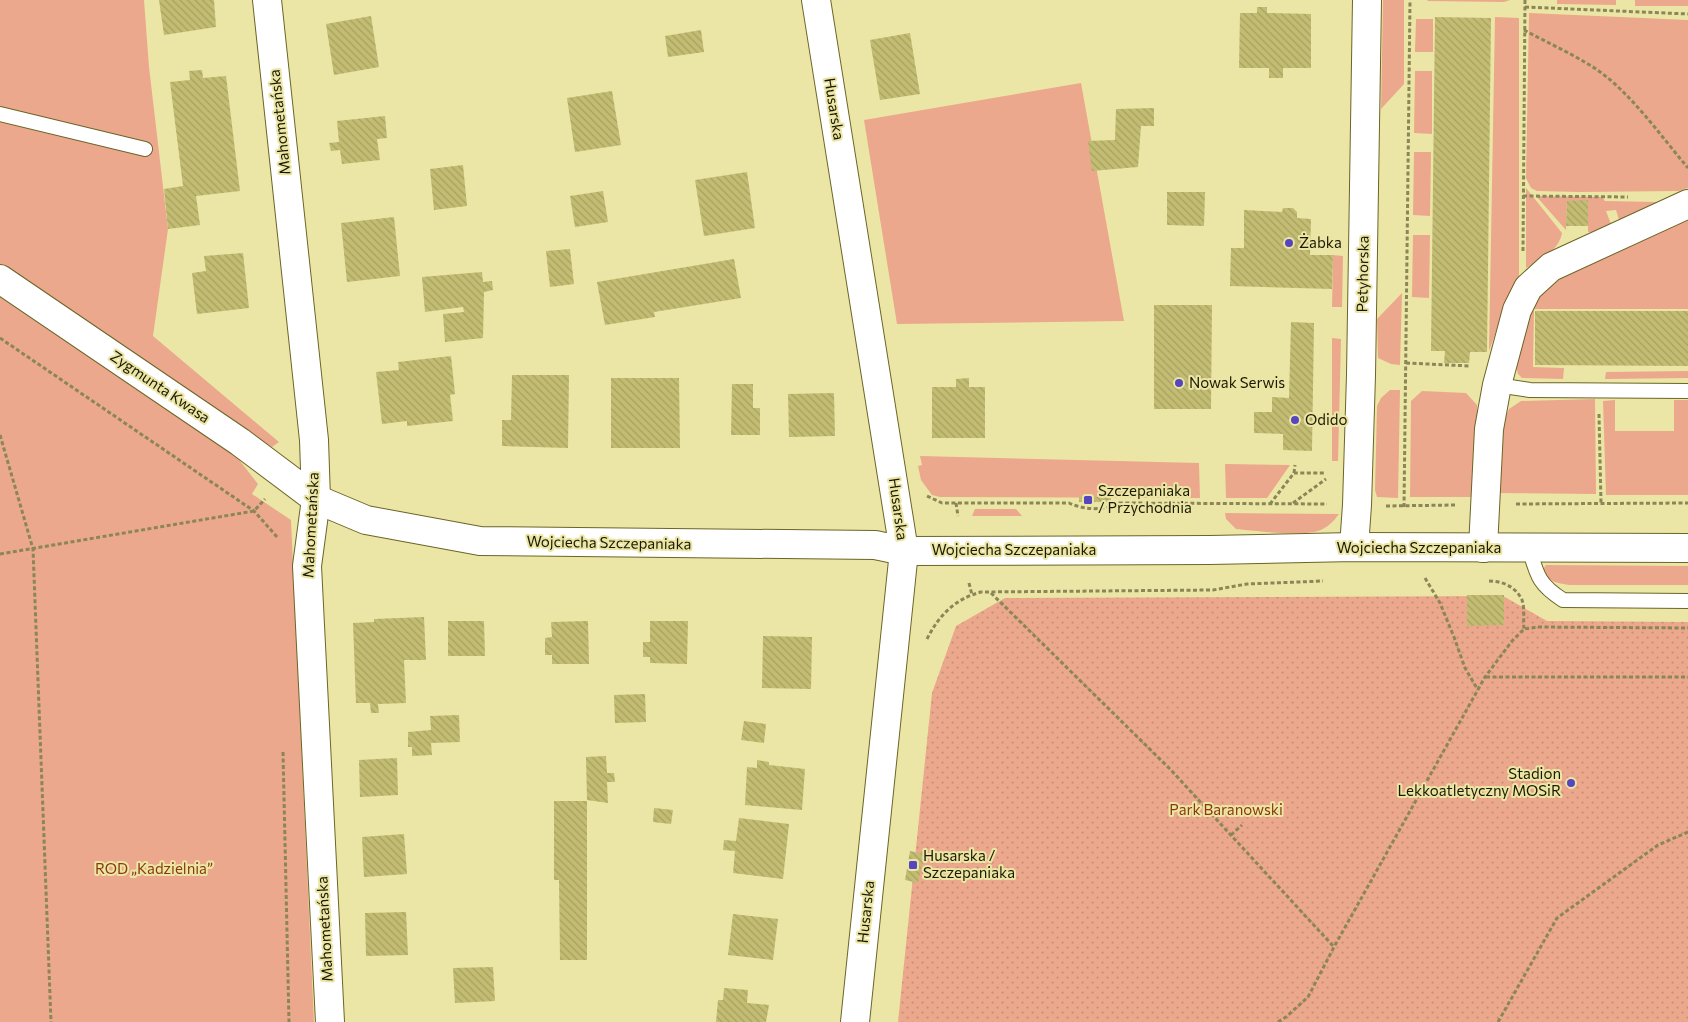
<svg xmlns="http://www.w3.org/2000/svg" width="1688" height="1022" font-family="Commissioner,sans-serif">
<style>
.green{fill:#eca88c}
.park{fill:url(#park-dots)}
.building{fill:url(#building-back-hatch)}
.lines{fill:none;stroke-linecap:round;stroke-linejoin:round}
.service-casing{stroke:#6b6527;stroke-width:16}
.minor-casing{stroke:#6b6527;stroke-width:30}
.secondary-casing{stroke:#6b6527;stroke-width:30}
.path{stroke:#8a8658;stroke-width:3;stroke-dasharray:4 2.5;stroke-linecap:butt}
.service{stroke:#fff;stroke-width:14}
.minor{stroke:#fff;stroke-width:28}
.secondary{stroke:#fff;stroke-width:28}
.poi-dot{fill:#5645bd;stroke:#ebe6a5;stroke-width:2}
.labels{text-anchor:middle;stroke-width:4;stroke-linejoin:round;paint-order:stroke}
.street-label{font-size:15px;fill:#1c1901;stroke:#ebe6a5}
.poi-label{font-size:15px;fill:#1c1901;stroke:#ebe6a5;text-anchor:start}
.park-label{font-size:15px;fill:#8b390c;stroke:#ebe6a5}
</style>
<defs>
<pattern id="park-dots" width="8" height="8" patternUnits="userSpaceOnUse" patternTransform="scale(1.25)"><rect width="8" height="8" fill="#eca88c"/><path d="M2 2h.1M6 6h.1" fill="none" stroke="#ca9077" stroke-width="1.8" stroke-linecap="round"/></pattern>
<pattern id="building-back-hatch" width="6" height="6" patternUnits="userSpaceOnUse" patternTransform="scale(1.25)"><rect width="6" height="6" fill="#c3bc73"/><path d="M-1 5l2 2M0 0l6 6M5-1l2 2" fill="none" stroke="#a7a162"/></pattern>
</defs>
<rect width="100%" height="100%" fill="#ebe6a5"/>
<!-- green -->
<g class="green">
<polygon points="0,0 144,0 149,67 168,229 153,336 279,442 272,447 202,405 0,267"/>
<polygon points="1383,0 1404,0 1404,84 1381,109"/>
<polygon points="1428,0 1510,0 1504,2 1427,1"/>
<polygon points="1557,0 1616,0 1616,5 1557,4"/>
<rect x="1635" y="0" width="53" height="6"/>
<polygon points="1529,13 1688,20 1688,188 1679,191 1579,192 1537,191 1531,188 1526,178"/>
<path d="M1495,17l24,1v259c-15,22 -20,49 -30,74z"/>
<polygon points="1416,19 1433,19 1433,52 1415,52"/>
<polygon points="1415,71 1432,71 1432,134 1414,133"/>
<polygon points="1081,83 1124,321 897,324 864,120"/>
<polygon points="1414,152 1431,152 1430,216 1413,215"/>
<path d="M1526,188l36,45c-3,18 -22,26 -36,35z"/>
<polygon points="1536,196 1602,197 1605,201 1658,202 1619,220 1616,210 1606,211 1611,224 1593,232 1588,232 1588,201 1567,201 1566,230"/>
<polygon points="1688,215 1688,309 1534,309 1533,367 1564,368 1563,379 1522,378 1518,374 1516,367 1518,349 1529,307 1546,283"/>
<polygon points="1413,235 1430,235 1429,298 1412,297"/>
<polygon points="1333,255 1343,256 1342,307 1332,307"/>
<polygon points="0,293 229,447 258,484 252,494 291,520 314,1022 0,1022"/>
<polygon points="1402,293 1400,365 1391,364 1378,358 1377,319"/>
<polygon points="1332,338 1341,339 1338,461 1332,461"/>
<polygon points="1688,371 1688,378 1605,379 1606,372"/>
<polygon points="1390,390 1400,390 1398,498 1377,497 1375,490 1377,406 1381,398"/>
<polygon points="1422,391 1466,393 1477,405 1478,419 1474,497 1410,497 1411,401"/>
<polygon points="1595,399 1596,494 1497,493 1499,446 1505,418 1509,409 1521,401"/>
<polygon points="1615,400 1615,431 1674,431 1674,400 1688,400 1688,495 1606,495 1603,401"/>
<polygon points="920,456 1199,463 1200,498 940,497 932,495 929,491 921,480 918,466 922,465"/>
<polygon points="1225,464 1290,465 1267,498 1226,498"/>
<polygon points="975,509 1016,509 1022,516 972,516"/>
<path d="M1225,513l114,1c-5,7 -12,14 -21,17 -16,5 -64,0 -82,-2l-10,-10z"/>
<path d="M1546,565l142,1v19h-119c-12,-2 -20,-3 -27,-14z"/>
</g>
<!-- park -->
<polygon class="park" points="1503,596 1547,621 1688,622 1688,1022 898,1022 932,693 956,626 1005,598"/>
<!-- building -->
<g class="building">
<polygon points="159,0 214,0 216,27 164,35"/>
<polygon points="1257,7 1267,7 1267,13 1311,14 1311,68 1283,68 1283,78 1269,78 1269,68 1239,68 1240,13 1257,13"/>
<polygon points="371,16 379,67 334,75 326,24"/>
<polygon points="1435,17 1491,18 1487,352 1470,352 1469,363 1444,363 1445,351 1431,351"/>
<polygon points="701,30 704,52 668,57 665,36"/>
<polygon points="910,33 920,94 880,100 870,40"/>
<polygon points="202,70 203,78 226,76 240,191 196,196 200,225 168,229 164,189 183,186 170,82 190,80 189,71"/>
<polygon points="612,91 621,145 575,152 567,98"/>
<polygon points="1154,108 1154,126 1141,126 1138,167 1092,171 1088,141 1115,140 1116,109"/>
<polygon points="385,116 387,138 377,139 380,160 342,164 340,150 331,151 329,143 339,142 337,121"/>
<polygon points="463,165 467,206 434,210 430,169"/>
<polygon points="747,172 755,228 704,236 695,180"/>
<polygon points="603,191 608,222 575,227 570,196"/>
<polygon points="1167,192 1205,192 1204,226 1167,225"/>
<polygon points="1588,200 1588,226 1566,226 1567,201"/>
<polygon points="1283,208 1293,208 1297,212 1297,218 1311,219 1310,255 1333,255 1332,289 1230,286 1231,248 1244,248 1244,210 1282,212"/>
<polygon points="394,217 400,276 347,282 341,223"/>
<polygon points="570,249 574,284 550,287 546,251"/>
<polygon points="243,253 249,308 197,314 192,273 206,271 204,256"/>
<polygon points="734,259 741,298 654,312 655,317 605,325 597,282"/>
<polygon points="482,272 483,282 492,281 493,290 484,292 483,338 445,342 443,314 464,312 463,307 425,312 422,277"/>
<polygon points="1154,305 1212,305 1211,409 1154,409"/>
<polygon points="1535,311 1688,311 1688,366 1535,365"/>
<polygon points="1291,322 1314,323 1312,451 1283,450 1283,434 1254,433 1254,412 1272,412 1272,397 1289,398"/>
<polygon points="451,356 455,394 450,395 453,421 407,426 407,421 382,424 376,372 399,370 398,362"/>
<polygon points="512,375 569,375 568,448 502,446 502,420 511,420"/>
<polygon points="611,378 679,378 680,448 611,448"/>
<polygon points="969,378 969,387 985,387 985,438 932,438 932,387 956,387 956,379"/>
<polygon points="732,384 753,384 753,408 760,408 760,435 731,435"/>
<polygon points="834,393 835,436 789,437 788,394"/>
<rect x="1079" y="497" width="32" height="5"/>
<polygon points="1467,595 1504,595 1504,625 1467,626"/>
<polygon points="424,617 426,660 404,660 406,703 378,704 379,713 371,713 370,703 356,703 353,623 374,622 374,619"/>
<polygon points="448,621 484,621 485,656 448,656"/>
<polygon points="588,621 589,664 552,664 552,655 545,655 545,638 552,637 551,622"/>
<polygon points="650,621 688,621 687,664 650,663 650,657 643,657 643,642 650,642"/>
<polygon points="763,636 812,637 811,689 762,688"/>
<polygon points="645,694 646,722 615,723 614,695"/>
<polygon points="459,715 460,742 431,743 432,755 412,756 412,747 408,747 408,732 431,730 430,716"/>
<polygon points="744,721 766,724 764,743 741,740"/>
<polygon points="606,756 607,773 614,773 615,782 607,782 608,803 587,800 586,757"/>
<polygon points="397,758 398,795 360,797 359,760"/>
<polygon points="757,760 769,762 769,765 805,769 802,810 745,805 747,767 757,768"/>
<polygon points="554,801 587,801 587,960 560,960 559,880 554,880"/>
<polygon points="654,808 673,810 671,824 653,822"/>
<polygon points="739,818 789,824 783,879 733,873 735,851 723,850 724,840 736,841"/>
<polygon points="404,834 407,874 364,877 362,837"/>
<polygon points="910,851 924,854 918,883 905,880"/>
<polygon points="406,912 408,955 366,956 365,913"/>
<polygon points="733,914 778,919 773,960 728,955"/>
<polygon points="493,967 495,1001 455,1003 453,968"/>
<polygon points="724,988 748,990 747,1003 769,1005 766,1022 716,1022 718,1000 723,1000"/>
</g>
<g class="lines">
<defs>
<g id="service">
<polyline points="0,114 145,149"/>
<polyline points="1497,385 1530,390 1688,391"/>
<path d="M1529,548c8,27 9,36 34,52l125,1"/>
</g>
<g id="minor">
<polyline points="267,0 314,440 316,499 307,566 330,1022"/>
<polyline points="0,279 240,442 316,499 366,520 480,541 875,545 904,551 1210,550 1354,547 1688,548"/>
<polyline points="1354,547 1357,505 1361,375 1367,0"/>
<polyline points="1483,548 1489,429 1497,385 1517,310 1528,288 1551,267 1688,204"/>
</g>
<polyline id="secondary" points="816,0 904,551 855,1022"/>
</defs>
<!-- service casing -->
<use href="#service" class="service-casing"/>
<!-- minor casing -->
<use href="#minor" class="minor-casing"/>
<!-- secondary casing -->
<use href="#secondary" class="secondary-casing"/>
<!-- path -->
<g class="path">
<polyline points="1525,7 1688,14"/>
<path d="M1524,30c24,13 49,24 72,39 35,24 64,66 92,99"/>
<polyline points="1523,196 1628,197"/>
<polyline points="1523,251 1525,0"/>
<polyline points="0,338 254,511 278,538"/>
<polyline points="1406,363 1470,366"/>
<polyline points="1599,414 1601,503"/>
<polyline points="0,435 33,549 51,1022"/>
<polyline points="1294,473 1295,465"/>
<path d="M927,496l15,7h127c15,7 35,8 50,0l208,1"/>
<polyline points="956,503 958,516"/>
<polyline points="1293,503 1326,479"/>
<polyline points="1270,504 1294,473 1326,473"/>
<polyline points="1516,504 1688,503"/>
<polyline points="1386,506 1455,505"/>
<polyline points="1404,507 1410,0"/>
<polyline points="0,554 254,511 265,499"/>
<polyline points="1425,578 1440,603 1454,637 1465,668 1478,690"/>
<path d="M1489,581c14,0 27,6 33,19 3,8 1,21 2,29"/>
<polyline points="969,583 972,595"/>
<polyline points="991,593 1170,769 1334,947"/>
<path d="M927,639c12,-24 28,-40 54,-47l232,-2 34,-6 76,-3"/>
<polyline points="1486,677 1688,677"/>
<polyline points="283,752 289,1022"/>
<polyline points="1231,835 1242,825"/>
<polyline points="1278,1022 1286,1017 1308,997 1334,947 1485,677 1512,641 1524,629 1538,627 1688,628"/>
<polyline points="1498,1022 1557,918 1658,845 1688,832"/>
</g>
<!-- service -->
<use href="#service" class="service"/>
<!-- minor -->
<use href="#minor" class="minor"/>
<!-- secondary -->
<use href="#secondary" class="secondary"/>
</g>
<!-- markers -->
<g class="poi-dot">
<circle cx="1289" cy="243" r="5"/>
<circle cx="1179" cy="383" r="5"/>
<circle cx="1295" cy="420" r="5"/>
<rect x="1083" y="495" width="10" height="10" rx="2.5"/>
<circle cx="1571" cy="783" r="5"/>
<rect x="908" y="860" width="10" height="10" rx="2.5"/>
</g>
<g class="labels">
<!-- street labels -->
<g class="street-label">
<text transform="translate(834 109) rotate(81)" y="5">Husarska</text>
<text transform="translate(280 122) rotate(-96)" y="5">Mahometańska</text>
<text transform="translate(1363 274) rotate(-89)" y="5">Petyhorska</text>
<text transform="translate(160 387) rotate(34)" y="5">Zygmunta Kwasa</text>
<text transform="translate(898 509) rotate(82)" y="5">Husarska</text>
<text transform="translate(311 525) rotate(-87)" y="5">Mahometańska</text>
<text transform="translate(609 543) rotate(1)" y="5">Wojciecha Szczepaniaka</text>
<text x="1419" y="553">Wojciecha Szczepaniaka</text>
<text x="1014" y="555">Wojciecha Szczepaniaka</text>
<text transform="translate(866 912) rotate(-84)" y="5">Husarska</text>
<text transform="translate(325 929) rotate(-93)" y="5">Mahometańska</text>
</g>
<!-- poi labels -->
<g class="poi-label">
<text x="1299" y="248">Żabka</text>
<text x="1189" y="388">Nowak Serwis</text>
<text x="1305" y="425">Odido</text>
<text x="1098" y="496">Szczepaniaka<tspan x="1098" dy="17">/ Przychodnia</tspan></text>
<text x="1561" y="779" text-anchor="end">Stadion<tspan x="1561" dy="17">Lekkoatletyczny MOSiR</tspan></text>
<text x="923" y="861">Husarska /<tspan x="923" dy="17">Szczepaniaka</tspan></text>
</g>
<!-- park labels -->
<g class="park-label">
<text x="1226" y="815">Park Baranowski</text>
<text x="154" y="874">ROD „Kadzielnia”</text>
</g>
</g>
</svg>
